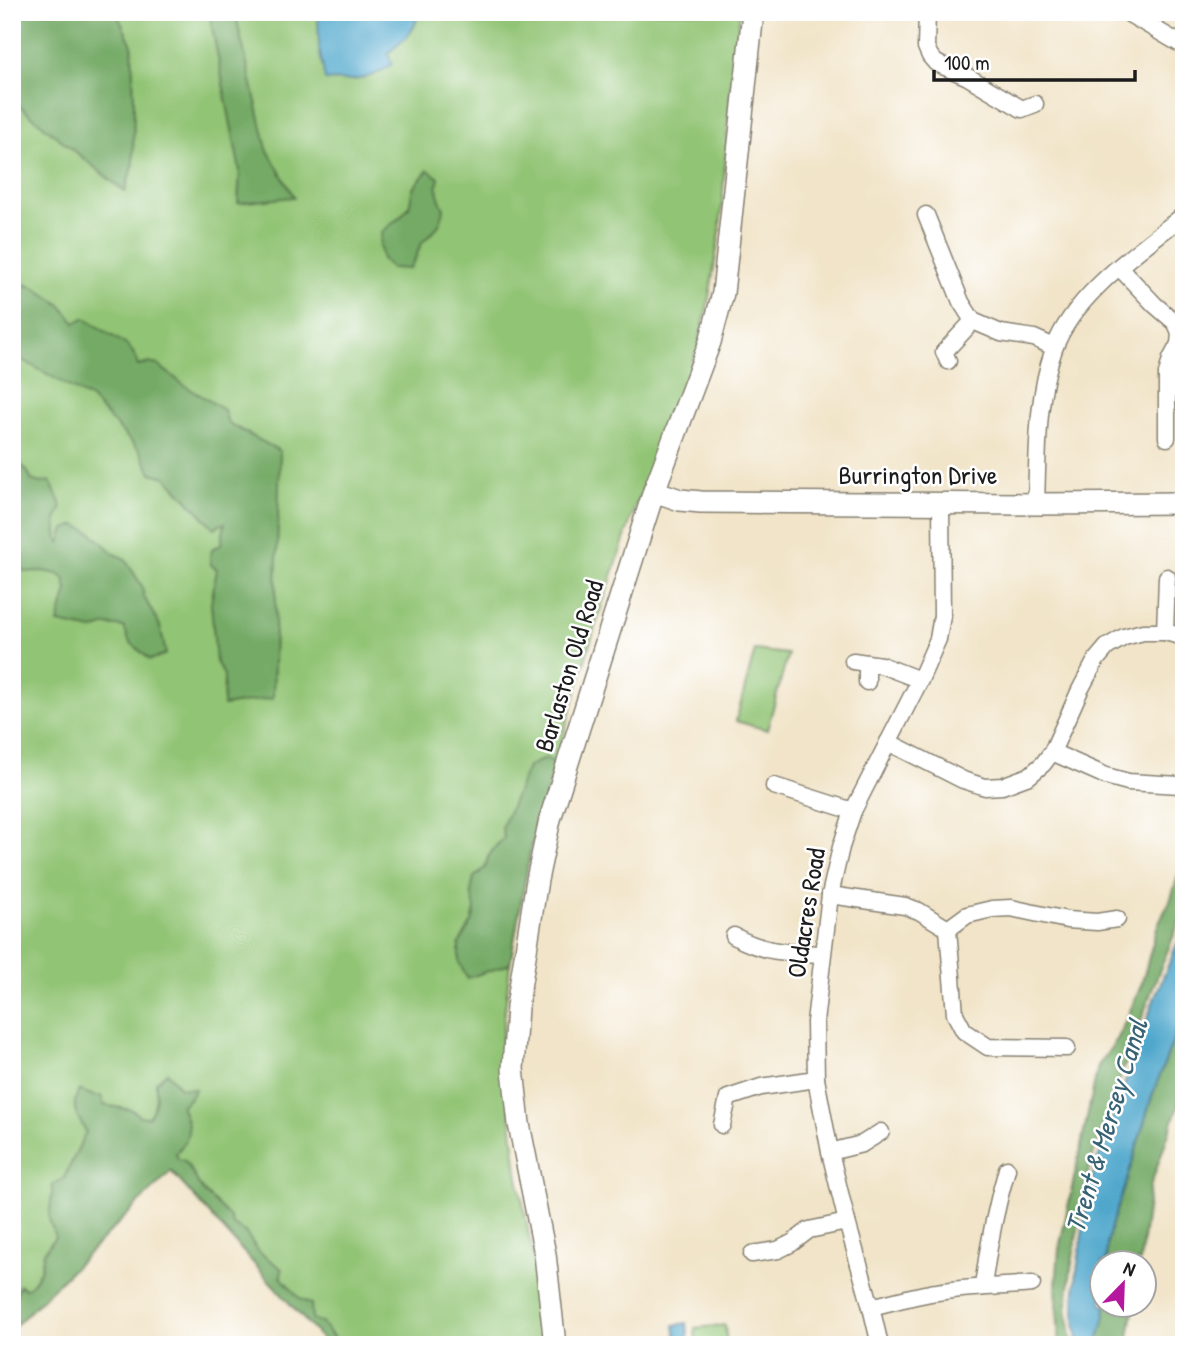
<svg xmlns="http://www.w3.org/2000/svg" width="1196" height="1357" font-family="'Patrick Hand',sans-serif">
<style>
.green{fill:#92c475;stroke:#577048;stroke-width:2}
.forest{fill:#75aa66;stroke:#486341;stroke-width:2}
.water{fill:#4fa7cc;stroke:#366274;stroke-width:2}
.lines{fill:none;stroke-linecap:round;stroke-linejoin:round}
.street-casing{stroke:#868072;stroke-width:19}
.secondary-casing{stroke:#868072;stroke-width:24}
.street{stroke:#fff;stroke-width:16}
.secondary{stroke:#fff;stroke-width:21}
.labels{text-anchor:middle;stroke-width:5;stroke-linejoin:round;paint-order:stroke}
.street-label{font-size:26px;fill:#1c1c1c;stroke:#fff}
.water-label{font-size:28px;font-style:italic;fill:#366274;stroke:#fff}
</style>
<rect width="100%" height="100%" fill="#fff"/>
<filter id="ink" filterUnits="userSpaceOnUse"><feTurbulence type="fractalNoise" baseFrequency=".0143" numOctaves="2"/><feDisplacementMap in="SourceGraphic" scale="14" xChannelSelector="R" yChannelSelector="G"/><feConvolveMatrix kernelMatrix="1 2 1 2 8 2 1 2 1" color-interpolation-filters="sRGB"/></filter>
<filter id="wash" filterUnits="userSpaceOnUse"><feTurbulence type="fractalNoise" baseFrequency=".00686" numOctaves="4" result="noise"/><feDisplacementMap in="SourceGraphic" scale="28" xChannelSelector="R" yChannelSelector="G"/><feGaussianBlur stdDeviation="1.57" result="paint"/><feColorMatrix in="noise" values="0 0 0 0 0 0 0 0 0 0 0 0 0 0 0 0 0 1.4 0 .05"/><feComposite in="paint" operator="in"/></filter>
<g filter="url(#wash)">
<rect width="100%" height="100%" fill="#f1e4c8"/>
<!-- green -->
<g class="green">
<polygon points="12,12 740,12 731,85 720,232 708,304 697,349 662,445 634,510 594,630 531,848 510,964 502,1039 517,1172 541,1298 547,1345 327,1345 171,1171 12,1329"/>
<polygon points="755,650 788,654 767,730 736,721"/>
<polygon points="725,1325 727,1345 696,1345 695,1328"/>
</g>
<!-- forest -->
<g class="forest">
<polygon points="12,12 116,12 132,45 134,102 133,163 125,192 12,100"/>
<polygon points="209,12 235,12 267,149 294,197 238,203 240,171"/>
<path d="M428,170l11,8c-4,12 0,20 5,31l-5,16 -18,19 -6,15 -6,10 -18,-1 -9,-9 -2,-15 2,-12 19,-16 8,-9 4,-19z"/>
<polygon points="12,281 34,287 61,305 75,323 84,318 128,346 134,354 138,366 148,363 158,365 184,385 224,410 228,423 280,451 273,698 223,706 224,675 216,662 211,603 217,569 211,565 210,556 213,548 221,545 225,523 214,528 166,477 151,473 140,451 91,399 12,354"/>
<path d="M12,433l4,3c-1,8 -2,17 2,24 4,8 12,10 13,20l10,3 9,-2 12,26 -6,13 2,20 2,3 5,-14 11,-4 16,8 21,20 12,6 17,27 2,11 16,29 6,28 -16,6 -21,-19 -5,-14 -17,-2 -14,5 -35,-7 9,-33 -3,-12 -6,-4 -16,-3 -16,1 -10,-7c-3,-23 -6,-47 -2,-71l-2,-3z"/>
<polygon points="545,758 555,763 531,848 510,964 467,978 459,962 459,944 472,922 475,909 471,892 474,877 485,868 488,857 496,846 504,838 502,827 528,767"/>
<polygon points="1184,857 1184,910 1153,987 1095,1149 1087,1177 1071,1269 1067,1307 1072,1345 1059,1345 1056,1286 1059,1249 1098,1066 1118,1038 1141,986 1158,924 1170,901"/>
<polygon points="1184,1012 1184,1089 1150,1187 1140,1262 1106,1262 1107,1244 1111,1226 1129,1173 1152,1096"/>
<path d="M167,1072l13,16 15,1 -6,10 -8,7c10,20 11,30 -5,47l2,6 7,2 18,30 27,26 2,7 13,8 14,20 23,17 -1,8 19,22 11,5 1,15 10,4 18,22h-13l-156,-174 -159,158c0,-16 -1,-29 8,-44l5,4 6,-4 9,-14 4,-19 11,-15 -6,-18 4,-34 11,-7 22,-46c-9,-17 -16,-23 -7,-42l15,6h7l3,9 28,5 8,6 8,1c9,-11 8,-22 8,-35z"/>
<path d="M1106,1305h28l-6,40h-32c6,-13 9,-26 10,-40z"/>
</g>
<!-- water -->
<g class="water">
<path d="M318,12h26l3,4h6l4,-4h60c2,18 -17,31 -29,41l4,11c-20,16 -42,18 -67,16l-6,-32z"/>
<path d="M1184,927v85l-32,84 -23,77 -18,53 -4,18 -1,18h-4v42l4,1c-1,14 -4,27 -10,40h-17c-9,-37 -3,-67 2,-104 4,-24 7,-47 13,-71l60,-171z"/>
<polygon points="687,1323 689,1345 677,1345 674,1325"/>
</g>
</g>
<g filter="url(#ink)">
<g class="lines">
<defs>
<g id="street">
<polyline points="927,12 926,47 930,56 936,63 968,77 1022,109 1035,104"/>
<polyline points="1126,12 1184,46"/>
<polyline points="926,215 961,302 973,321 1001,333 1034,338 1054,347"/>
<polyline points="1119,267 1155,305 1176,323 1180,333 1179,344 1171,359 1167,374 1167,438"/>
<polyline points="948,361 944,352 973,321"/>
<path d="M1036,504c2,-52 0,-105 18,-155 19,-54 86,-99 130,-134"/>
<polyline points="1165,632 1184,637"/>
<polyline points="853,661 881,665 920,680"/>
<polyline points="867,663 867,682"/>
<polyline points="888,742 963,780 985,787 1002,786 1029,776 1043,764 1052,752 1080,690 1096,660 1107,647 1124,637 1143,632 1165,632 1167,577"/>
<polyline points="1052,752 1106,776 1128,782 1180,785"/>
<polyline points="774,786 853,811"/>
<polyline points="830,895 905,906 919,911 948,929 955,1014 964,1031 988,1047 1067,1048"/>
<polyline points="948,929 967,915 992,909 1011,908 1067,920 1097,922 1117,919"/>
<path d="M734,936c30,17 55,17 88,18"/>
<polyline points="722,1125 728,1098 761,1087 816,1079"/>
<polyline points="830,1152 862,1144 881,1132"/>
<polyline points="752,1254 778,1250 792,1243 809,1230 847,1222"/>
<path d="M983,1287c5,-40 13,-80 24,-118"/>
<path d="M871,1307c22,-5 44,-12 66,-15 31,-5 63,-5 95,-8"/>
<polyline points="880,1345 871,1307 847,1222 830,1152 816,1079 815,1022 830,895 841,847 853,811 920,680 938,639 942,616 941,503"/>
</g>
<g id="secondary">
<polyline points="654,491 680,500 701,502 1036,504 1184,503"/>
<polyline points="555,1345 545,1254 519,1124 513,1069 517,1007 537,880 550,819 654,491 710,342 723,293 753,12"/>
</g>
</defs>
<!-- street casing -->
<use href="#street" class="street-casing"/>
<!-- secondary casing -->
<use href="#secondary" class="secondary-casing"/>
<!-- street -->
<use href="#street" class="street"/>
<!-- secondary -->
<use href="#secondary" class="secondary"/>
</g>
</g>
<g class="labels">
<!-- street labels -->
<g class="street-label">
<text x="918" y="484">Burrington Drive</text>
<text transform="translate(569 666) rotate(-73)" y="9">Barlaston Old Road</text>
<text transform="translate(806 913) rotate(-81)" y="9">Oldacres Road</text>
</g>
<!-- water labels -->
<g class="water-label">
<text transform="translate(1106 1126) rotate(-73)" y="10">Trent &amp; Mersey Canal</text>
</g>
</g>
<!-- margin -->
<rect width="1196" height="1357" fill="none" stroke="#fff" stroke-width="42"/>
<!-- north arrow -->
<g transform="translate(1123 1284) rotate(23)"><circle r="33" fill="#ffffff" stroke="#a4a4a4" stroke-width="2"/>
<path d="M0-5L12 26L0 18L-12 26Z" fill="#b5179e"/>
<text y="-10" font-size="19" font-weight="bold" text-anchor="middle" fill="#1c1c1c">N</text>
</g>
<!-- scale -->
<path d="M934 70v10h201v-10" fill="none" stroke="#1c1c1c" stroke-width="3.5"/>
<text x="944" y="70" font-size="21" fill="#1c1c1c" stroke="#ffffff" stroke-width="5" paint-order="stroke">100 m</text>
</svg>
